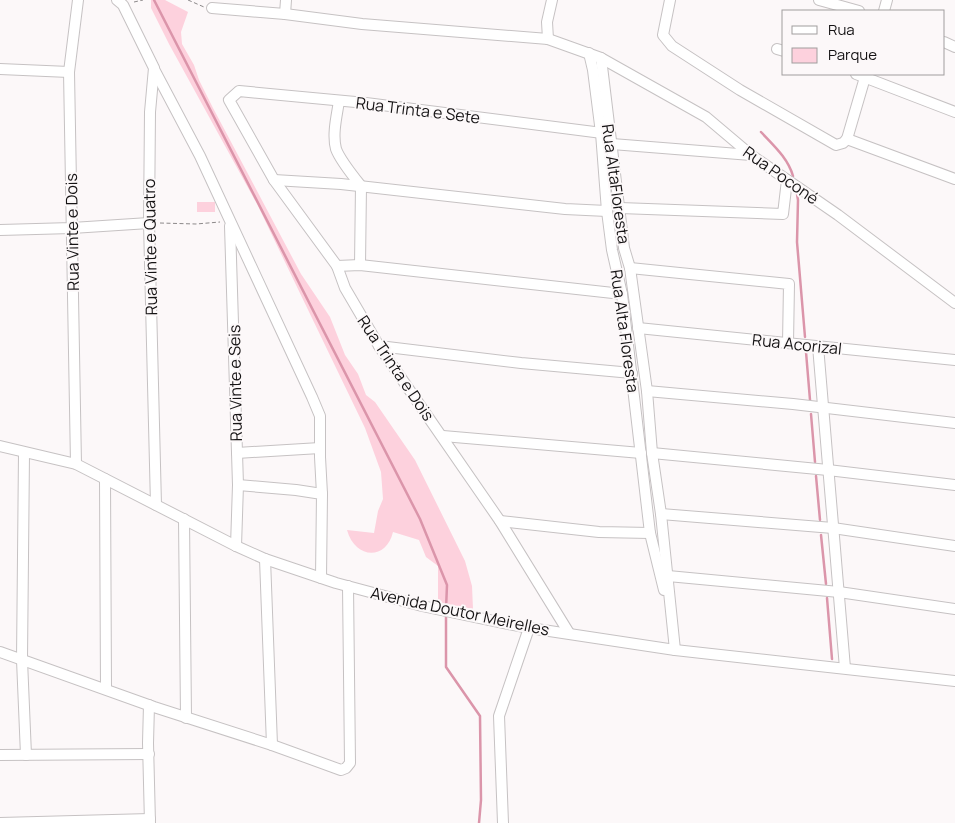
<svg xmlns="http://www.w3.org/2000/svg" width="955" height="823" font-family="Manrope,sans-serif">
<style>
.green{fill:#fdd1dd}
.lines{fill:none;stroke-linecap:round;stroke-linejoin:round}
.stream{stroke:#db95aa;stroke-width:2.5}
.minor-casing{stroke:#c6c2c3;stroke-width:12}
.path{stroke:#8c898a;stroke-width:1;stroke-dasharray:4 2.5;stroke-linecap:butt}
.minor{stroke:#fff;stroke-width:10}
.labels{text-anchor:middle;stroke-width:4;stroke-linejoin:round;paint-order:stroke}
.street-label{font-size:16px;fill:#161415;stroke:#fcf8f9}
</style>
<rect width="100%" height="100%" fill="#fcf8f9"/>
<!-- green -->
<g class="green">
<path d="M151,0h14l23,12 -7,20 1,12 12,21 5,15 14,28 88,166 29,43 15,38 13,19 8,21 9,7 40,58 50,101 7,25 1,23 -35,-7v-36l-12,-9 -7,-17 -26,-8c-7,29 -38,27 -46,-2l27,3 4,-22 5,-12 -2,-27 -16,-44 -108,-224 -88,-160 -18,-36z"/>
<rect x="197" y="202" width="18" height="10"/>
</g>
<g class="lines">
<!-- stream -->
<g class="stream">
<polyline points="154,0 420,519 447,585 446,609"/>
<path d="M761,132c12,13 27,26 32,44"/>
<polyline points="797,194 798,200 797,242 805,337"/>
<polyline points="806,352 810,400"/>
<polyline points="811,414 815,462"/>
<polyline points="816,476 820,520"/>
<polyline points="821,535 826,584"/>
<polyline points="827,598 832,659"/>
<polyline points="446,614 446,667 480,716 481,800 479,823"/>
</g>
<defs>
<g id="minor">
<polyline points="117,0 123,5 154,68 150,112 149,223 156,505"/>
<polyline points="670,0 663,35 672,46 740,90 836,145 843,143 847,139"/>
<polyline points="819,0 859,11"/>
<polyline points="212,8 285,14 362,24 548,39 601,58 706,117 751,155 838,215 955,303"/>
<polyline points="884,11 887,0"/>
<polyline points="285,14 286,0"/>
<polyline points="548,39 547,22 552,0"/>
<polyline points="944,42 955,47"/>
<polyline points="777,49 784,51"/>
<polyline points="589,53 593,70 601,133 607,211 612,250 622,294 650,533 664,590"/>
<polyline points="601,58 624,248 630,268 647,391 652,453 661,514 675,650"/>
<polyline points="0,69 69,72"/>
<polyline points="154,69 200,156 312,397 320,416 320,457 322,494"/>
<polyline points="856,74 955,112"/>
<path d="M339,101c-2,14 -7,33 -3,48 4,11 17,27 25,37l-1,79"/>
<polyline points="847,139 955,179"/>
<polyline points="847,139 866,74"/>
<polyline points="612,144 751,155"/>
<polyline points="274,180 341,184 565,209 607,211"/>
<polyline points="620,208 783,214 787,180"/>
<polyline points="230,226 238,485 236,546"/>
<polyline points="0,230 72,228 149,223"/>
<polyline points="337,266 360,265 622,294"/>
<polyline points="630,268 789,284 788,343"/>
<polyline points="638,328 955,360"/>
<polyline points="379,346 521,363 632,373"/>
<polyline points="818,346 845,668"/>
<polyline points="647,391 793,404 955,423"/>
<polyline points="443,436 641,453"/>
<polyline points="0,446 76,464 236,546 265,559 336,583 422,606 523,627 675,650 955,681"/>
<polyline points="24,453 22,660 26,755"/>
<polyline points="237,453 320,448"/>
<polyline points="652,453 828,470 955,485"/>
<polyline points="76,464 69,72 78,0"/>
<polyline points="105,479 106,689"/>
<polyline points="238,485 296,490 322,494 321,578"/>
<polyline points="661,514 833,528 955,546"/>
<polyline points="184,519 186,718"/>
<polyline points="500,521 599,532 650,533"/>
<polyline points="265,559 272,745"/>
<polyline points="668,576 839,592 955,609"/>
<polyline points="569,633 500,521 379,346 345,288 337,266 274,180 229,100 239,91 366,103 610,134"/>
<polyline points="0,652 154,707 272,745 341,770 346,768 350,763 348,586"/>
<polyline points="149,705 148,743 150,823"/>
<polyline points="0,755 149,754"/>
<polyline points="0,823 150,819"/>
<polyline points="503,823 499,716 529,628"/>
</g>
</defs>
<!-- minor casing -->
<use href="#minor" class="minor-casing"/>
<!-- path -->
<g class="path">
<polyline points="188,0 204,7"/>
<polyline points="134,2 143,0"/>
<polyline points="160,223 196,224 220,222"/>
</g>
<!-- minor -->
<use href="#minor" class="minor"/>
</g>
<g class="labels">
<!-- street labels -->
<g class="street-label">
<text transform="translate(418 110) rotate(7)" y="6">Rua Trinta e Sete</text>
<text transform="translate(781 175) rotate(35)" y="6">Rua Poconé</text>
<text transform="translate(616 184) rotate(82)" y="6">Rua AltaFloresta</text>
<text transform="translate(72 232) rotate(-91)" y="6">Rua Vinte e Dois</text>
<text transform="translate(150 247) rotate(-91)" y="6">Rua Vinte e Quatro</text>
<text transform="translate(625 331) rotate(82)" y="6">Rua Alta Floresta</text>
<text transform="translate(797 344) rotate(6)" y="6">Rua Acorizal</text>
<text transform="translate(396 368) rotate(56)" y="6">Rua Trinta e Dois</text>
<text transform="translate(235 383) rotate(-91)" y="6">Rua Vinte e Seis</text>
<text transform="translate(460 611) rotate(12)" y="6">Avenida Doutor Meirelles</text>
</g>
</g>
<!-- legend -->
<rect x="782" y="10" width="162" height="65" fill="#fcf8f9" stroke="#a09d9e"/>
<rect x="792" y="26" width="25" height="8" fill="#ffffff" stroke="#a09d9e"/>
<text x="828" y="35" font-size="15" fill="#161415">Rua</text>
<rect x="792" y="48" width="25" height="15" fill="#fdd1dd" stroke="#a09d9e"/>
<text x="828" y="60" font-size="15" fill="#161415">Parque</text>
</svg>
